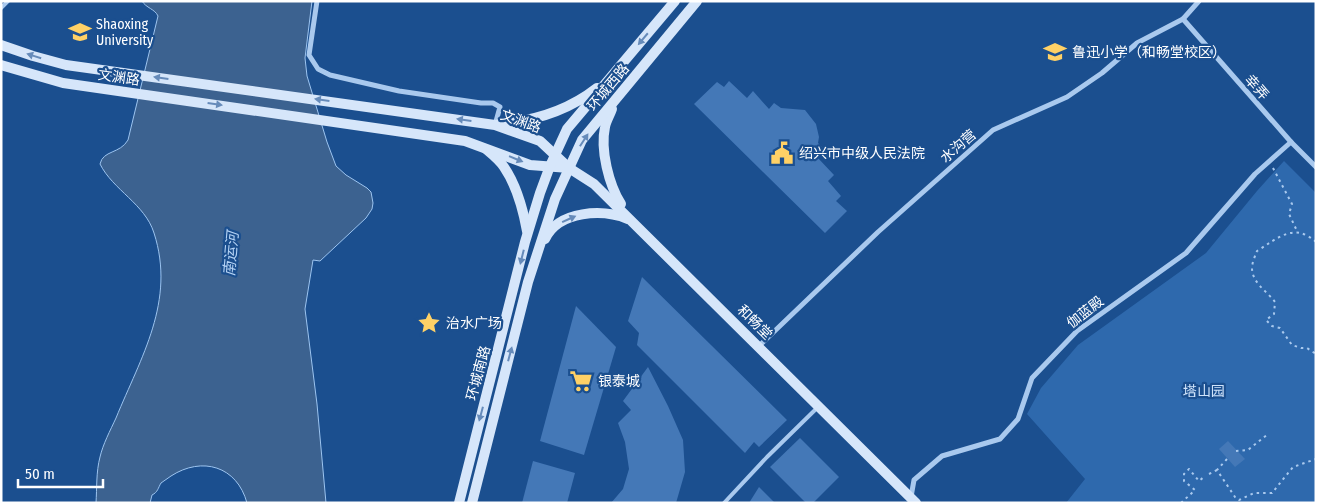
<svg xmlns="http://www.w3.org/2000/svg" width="1317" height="504" font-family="'Fira Sans Condensed','Noto Sans SC',sans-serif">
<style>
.green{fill:#2e69ad}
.water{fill:#3c6290;stroke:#9cc4f0}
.building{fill:#4478b7}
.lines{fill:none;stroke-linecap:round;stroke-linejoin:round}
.path{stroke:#a9c9ee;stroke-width:2;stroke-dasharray:2.5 4;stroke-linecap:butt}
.lane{stroke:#a9c9ee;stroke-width:4}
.street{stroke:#a9c9ee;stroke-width:5}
.secondary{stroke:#d6e6fa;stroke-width:10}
.oneway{fill:#668bba}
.labels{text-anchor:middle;stroke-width:4.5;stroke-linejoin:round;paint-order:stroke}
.poi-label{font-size:14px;fill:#fff;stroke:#1b4f8f;text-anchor:start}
.street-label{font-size:14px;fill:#fff;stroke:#1b4f8f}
.park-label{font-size:14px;fill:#cfe3fa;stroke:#1b4f8f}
.water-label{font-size:15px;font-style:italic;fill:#b5d3f5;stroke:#1b4f8f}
</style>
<rect width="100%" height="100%" fill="#1b4f8f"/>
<!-- green -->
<polygon class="green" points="1284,161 1316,193 1316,503 1066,503 1085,479 1027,414 1041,388 1078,345 1206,253 1257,191"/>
<!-- water -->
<path class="water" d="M142,1h170l-7,57 2,18 20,66 9,24 10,9 21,13 4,4 2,11 -1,6 -6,9 -46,43 -7,-1 -8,49 12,95 9,99h-79c-10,-37 -45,-47 -76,-27 -3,2 -7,5 -10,7 -3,5 -3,9 -9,12l-2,8h-54c1,-15 0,-31 4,-46 3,-13 10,-26 16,-39 25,-61 60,-117 38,-185 -9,-29 -41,-43 -54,-69 3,-14 20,-10 28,-24l30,-124c-3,-7 -12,-8 -16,-15z"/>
<!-- building -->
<g class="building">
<polygon points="729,81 747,98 753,91 769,109 774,103 781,108 805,110 816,124 819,137 818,143 824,149 817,157 834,175 828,181 841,196 836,201 847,211 825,233 694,104 717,82 724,87"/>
<polygon points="642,277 787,420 759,447 754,442 745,453 637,345 639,333 628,321"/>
<polygon points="576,306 616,347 584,455 540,441"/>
<polygon points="648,367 668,406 683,440 685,472 676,503 611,503 623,489 629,469 625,442 618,423 631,410 623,401"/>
<polygon points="800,438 839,477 813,503 806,503 770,467"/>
<polygon points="1228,441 1245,459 1235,467 1219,449"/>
<polygon points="533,461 575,473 567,503 522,503"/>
<polygon points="759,487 775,503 749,503"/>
</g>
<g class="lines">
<!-- path -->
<g class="path">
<polyline points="1273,168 1292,204 1289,214 1297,231"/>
<path d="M1316,242c-22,-20 -38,-4 -59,9 -2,5 -5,12 -5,17 0,15 15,23 23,34l-1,12 -8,6 6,6 8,2 12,17 9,3h6l9,6"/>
<polyline points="1236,451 1248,450 1268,434"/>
<polyline points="1227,459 1217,470 1235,497 1239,500 1254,493 1272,493 1293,467 1316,459"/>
<polyline points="1209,474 1217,470"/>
<polyline points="1181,503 1195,490 1184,481 1184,474 1189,469 1199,481 1205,476"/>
</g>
<!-- lane -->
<g class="lane">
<polyline points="1,8 8,1"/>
<polyline points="724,503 767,457 817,408"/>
</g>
<!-- street -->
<g class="street">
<polyline points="317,1 309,55 318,69 330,75 399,91 481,103 493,103 500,107 495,125"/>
<polyline points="1183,19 1291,142 1316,167"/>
<polyline points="759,346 878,232 993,130 1067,97 1102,73 1137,43 1183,19 1199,1"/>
<polyline points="911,497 914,480 942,456 1000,439 1018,419 1032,378 1077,331 1186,253 1255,174 1291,142"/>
</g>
<!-- secondary -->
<g class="secondary">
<polyline points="1,45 33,56 66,65 495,125 540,141 569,168 594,184 916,503"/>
<polyline points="1,65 63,83 465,141 530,165 569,168"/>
<path d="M612,109c-2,6 -6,12 -7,18 -5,23 4,58 16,77"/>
<path d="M499,124c35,-3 70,-14 98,-36"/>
<path d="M487,150c6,5 13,11 17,17 13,19 19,42 23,64"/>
<path d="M545,239c14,-29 58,-30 83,-20"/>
<polyline points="459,503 525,242 540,193 550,166 567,129 675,1"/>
<polyline points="472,503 528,282 555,199 582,140 697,1"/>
</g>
</g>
<!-- one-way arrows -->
<defs><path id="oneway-solid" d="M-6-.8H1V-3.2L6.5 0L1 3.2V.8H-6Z" transform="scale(1.25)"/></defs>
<g class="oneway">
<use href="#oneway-solid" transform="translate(643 39) rotate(130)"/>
<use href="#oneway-solid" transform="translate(34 56) rotate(-163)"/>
<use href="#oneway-solid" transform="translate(161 78) rotate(-172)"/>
<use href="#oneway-solid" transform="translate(322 100) rotate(-172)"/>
<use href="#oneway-solid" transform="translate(215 104) rotate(8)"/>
<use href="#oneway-solid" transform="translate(464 120) rotate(-172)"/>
<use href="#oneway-solid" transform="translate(584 140) rotate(-57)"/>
<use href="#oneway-solid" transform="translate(516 159) rotate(22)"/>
<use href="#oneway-solid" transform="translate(569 219) rotate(-24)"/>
<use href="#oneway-solid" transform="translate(522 257) rotate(104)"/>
<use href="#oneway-solid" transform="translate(510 354) rotate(-75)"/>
<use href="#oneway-solid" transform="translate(481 414) rotate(105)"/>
</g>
<!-- icons -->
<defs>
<symbol id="university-bare" viewBox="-9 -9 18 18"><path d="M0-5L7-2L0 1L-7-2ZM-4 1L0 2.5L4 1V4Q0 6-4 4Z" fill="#ffd166" stroke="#1b4f8f" stroke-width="2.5" paint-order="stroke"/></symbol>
<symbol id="school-bare" viewBox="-9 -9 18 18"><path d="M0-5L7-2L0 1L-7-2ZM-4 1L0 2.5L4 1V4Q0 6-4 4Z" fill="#ffd166" stroke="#1b4f8f" stroke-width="2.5" paint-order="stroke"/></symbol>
<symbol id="civic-bare" viewBox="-9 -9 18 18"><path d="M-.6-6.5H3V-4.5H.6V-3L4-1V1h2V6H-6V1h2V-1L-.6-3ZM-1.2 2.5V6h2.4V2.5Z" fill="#ffd166" stroke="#1b4f8f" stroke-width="2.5" paint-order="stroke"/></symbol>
<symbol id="sight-bare" viewBox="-9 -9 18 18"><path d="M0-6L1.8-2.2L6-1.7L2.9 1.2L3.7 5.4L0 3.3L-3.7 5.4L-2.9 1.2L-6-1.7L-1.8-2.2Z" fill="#ffd166" stroke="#1b4f8f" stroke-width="2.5" paint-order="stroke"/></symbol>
<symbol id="supermarket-bare" viewBox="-9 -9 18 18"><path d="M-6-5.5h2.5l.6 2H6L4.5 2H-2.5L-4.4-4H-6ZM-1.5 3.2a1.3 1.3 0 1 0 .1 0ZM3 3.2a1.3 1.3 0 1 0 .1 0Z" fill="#ffd166" stroke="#1b4f8f" stroke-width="2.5" paint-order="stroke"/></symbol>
</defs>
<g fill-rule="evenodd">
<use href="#university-bare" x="64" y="16" width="32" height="32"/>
<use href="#school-bare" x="1039" y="36" width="32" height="32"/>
<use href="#civic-bare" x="766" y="137" width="32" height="32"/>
<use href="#sight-bare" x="413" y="307" width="32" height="32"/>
<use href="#supermarket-bare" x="565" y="365" width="32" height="32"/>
</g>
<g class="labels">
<!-- poi labels -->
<g class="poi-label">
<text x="96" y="29">Shaoxing<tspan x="96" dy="16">University</tspan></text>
<text x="1072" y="57">鲁迅小学（和畅堂校区）</text>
<text x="799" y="158">绍兴市中级人民法院</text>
<text x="446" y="328">治水广场</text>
<text x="598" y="386">银泰城</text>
</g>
<!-- street labels -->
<g class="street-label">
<text transform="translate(119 77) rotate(8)" y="5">文渊路</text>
<text transform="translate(608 87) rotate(-50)" y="5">环城西路</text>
<text transform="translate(1257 87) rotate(49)" y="5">幸弄</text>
<text transform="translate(521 121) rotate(20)" y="5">文渊路</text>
<text transform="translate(958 146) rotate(-41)" y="5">水沟营</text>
<text transform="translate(1085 312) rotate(-38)" y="5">伽蓝殿</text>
<text transform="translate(755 322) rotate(45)" y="5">和畅堂</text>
<text transform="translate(478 373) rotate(-75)" y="5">环城南路</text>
</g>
<!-- park labels -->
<g class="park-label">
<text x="1204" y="396">塔山园</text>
</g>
<!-- water labels -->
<g class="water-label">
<text transform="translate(231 254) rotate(-85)" y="5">南运河</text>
</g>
</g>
<!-- border -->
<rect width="1317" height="504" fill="none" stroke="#ffffff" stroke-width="5"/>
<!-- scale -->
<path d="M18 479v8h85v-8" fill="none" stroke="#ffffff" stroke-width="2.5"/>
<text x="25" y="479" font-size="15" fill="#ffffff" stroke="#1b4f8f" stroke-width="4" paint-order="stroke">50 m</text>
</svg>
